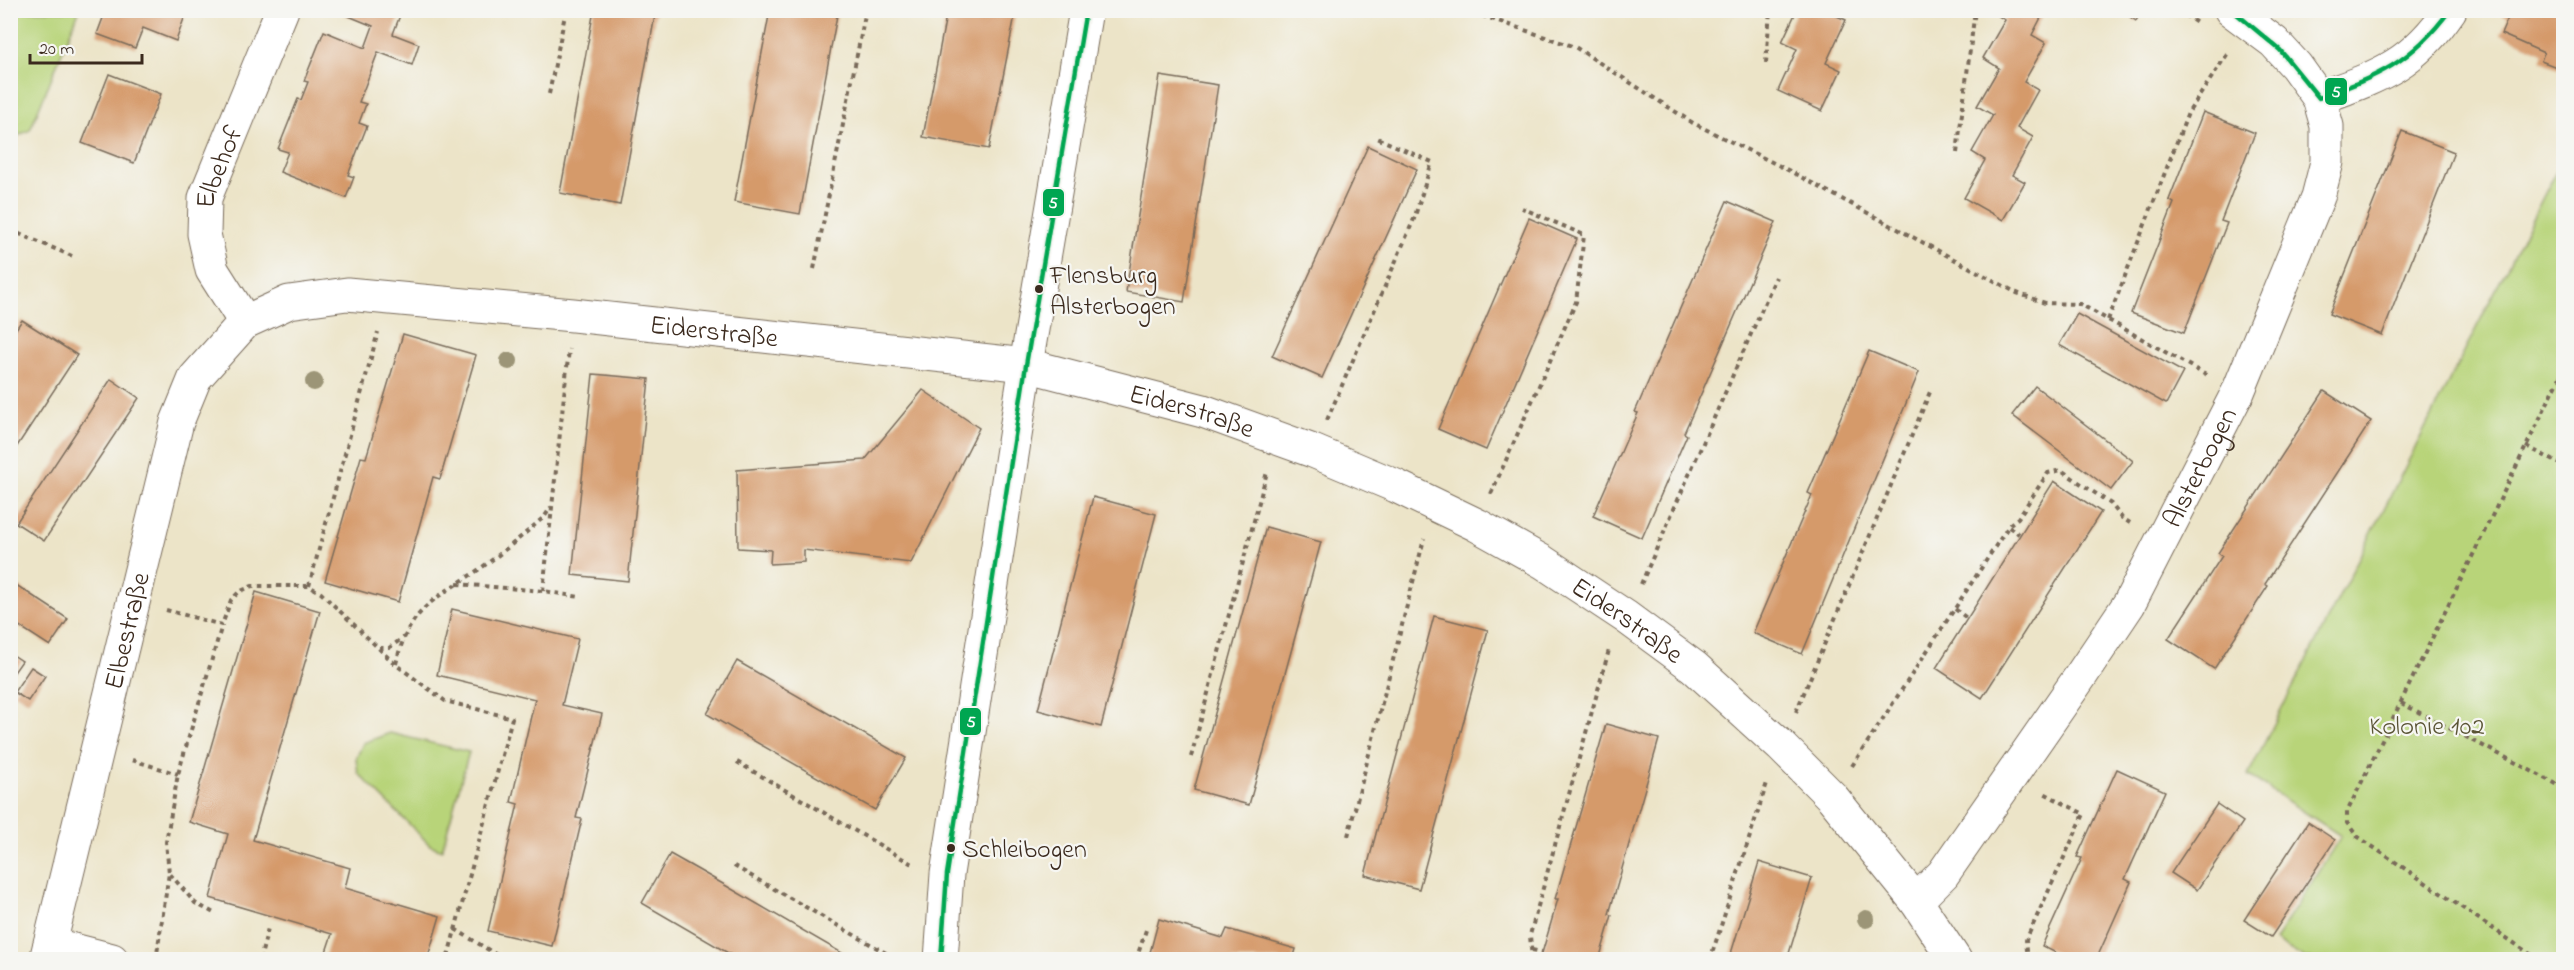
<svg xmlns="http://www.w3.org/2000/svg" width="2574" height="970" font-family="'Indie Flower',sans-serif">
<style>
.green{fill:#b8d479;stroke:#7a7f4c;stroke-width:1.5}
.building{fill:#d59a6b}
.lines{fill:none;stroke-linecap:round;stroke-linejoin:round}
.minor-casing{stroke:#796b5a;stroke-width:35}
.path{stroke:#796b5a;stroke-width:4;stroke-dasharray:4.5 4.5;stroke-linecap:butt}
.minor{stroke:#fff;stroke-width:33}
.bus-1-casing{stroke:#f6f6f2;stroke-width:9}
.bus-1{stroke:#00a651;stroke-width:4.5}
.tree{fill:#9c9577}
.bus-dot{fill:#3b2a1e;stroke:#f6f6f2;stroke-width:2}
.labels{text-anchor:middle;stroke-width:4.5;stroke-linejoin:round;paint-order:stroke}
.bus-label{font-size:26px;fill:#3b2a1e;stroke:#f6f6f2;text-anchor:start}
.street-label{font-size:27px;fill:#3b2a1e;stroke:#f6f6f2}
.park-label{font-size:27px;fill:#5a5435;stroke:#f6f6f2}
.line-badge{stroke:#f6f6f2;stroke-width:2}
.badge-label{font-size:16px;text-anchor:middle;font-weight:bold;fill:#fff}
</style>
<rect width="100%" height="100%" fill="#f6f6f2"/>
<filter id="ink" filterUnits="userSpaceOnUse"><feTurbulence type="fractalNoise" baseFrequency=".0167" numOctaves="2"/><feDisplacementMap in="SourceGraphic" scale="12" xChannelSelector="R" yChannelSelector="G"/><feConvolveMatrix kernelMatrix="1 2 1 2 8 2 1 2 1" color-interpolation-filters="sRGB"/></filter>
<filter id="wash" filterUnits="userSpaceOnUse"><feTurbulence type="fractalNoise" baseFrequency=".008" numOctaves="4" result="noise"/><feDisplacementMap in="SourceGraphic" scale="24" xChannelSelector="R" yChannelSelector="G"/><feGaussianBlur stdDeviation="1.35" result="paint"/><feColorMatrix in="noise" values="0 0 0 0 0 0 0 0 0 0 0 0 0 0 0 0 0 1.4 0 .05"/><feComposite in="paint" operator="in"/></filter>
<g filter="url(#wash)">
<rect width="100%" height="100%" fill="#ece4c8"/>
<!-- green -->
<g class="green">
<polygon points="10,11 79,11 30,130 11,139"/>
<polygon points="2563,158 2563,959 2305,959 2275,940 2341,836 2248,775"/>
<polygon points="390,733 469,752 442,850 430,845 358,773 356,759 363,743"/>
</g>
<g id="blocks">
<!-- building -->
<g class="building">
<polygon points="106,10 119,14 120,10 187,10 176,41 143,28 135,48 97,34"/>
<polygon points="334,10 402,10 393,34 419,44 412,65 378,52 359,102 366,104 359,123 367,126 348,175 354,177 346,198 280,172 288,152 278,149 298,99 301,100 308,82 304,81 324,31 365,48 373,26"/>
<polygon points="594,10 656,10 620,205 560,193"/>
<polygon points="770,10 838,10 800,214 734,202"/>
<polygon points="947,10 1016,10 989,149 923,137"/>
<polygon points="1797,10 1831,10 1830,13 1846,20 1826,63 1841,70 1822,111 1778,91 1797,49 1782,42"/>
<polygon points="1989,10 2045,10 2032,35 2046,43 2024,82 2038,90 2017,128 2033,137 2012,175 2025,182 2003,220 1964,198 1985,160 1972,152 1993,115 1977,106 1999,68 1983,58 2005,20"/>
<polygon points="2124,10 2142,10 2136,21 2123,12"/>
<polygon points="2503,10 2564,10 2564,70 2541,61 2544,53 2501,34 2508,18 2501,15"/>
<polygon points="109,74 161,94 134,163 82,143"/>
<polygon points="1160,76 1218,85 1184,302 1126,292"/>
<polygon points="2203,112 2255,133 2221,221 2227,223 2184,333 2131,313 2174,203 2169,200"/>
<polygon points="2402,131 2454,152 2382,335 2329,314"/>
<polygon points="1368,146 1417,169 1322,378 1272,356"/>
<polygon points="1727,201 1776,222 1684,433 1687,435 1642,538 1593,516 1638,413 1635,412"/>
<polygon points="1529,218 1577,239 1486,450 1438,429"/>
<polygon points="2077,314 2183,372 2166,404 2059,345"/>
<polygon points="22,320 77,355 10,457 10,338"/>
<polygon points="403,334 476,355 440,479 433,477 398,602 325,581 361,457 366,458"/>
<polygon points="1869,351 1919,372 1802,654 1753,633 1812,495 1808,493"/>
<polygon points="593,374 649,379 628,581 572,575"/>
<polygon points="111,379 139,398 44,541 16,523"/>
<polygon points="2035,386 2133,461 2111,490 2012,415"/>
<polygon points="923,390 979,428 911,563 804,550 804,562 770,564 771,550 738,548 737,470 865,460"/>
<polygon points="2324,391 2371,421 2265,584 2268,586 2214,669 2168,639 2222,556 2218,553"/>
<polygon points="2054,481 2101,512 1982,698 1936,668"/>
<polygon points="1093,497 1156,514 1101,727 1038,710"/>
<polygon points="1266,527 1321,542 1249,805 1194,790"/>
<polygon points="10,581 68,619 50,646 10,620"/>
<polygon points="256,592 320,611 253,840 350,868 345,888 440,916 427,960 342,960 325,955 332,934 210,898 228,834 189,822"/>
<polygon points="452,609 578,639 562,705 602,714 576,818 582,819 552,946 488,931 518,804 511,802 535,699 437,675"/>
<polygon points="1434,616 1488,630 1419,889 1365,875"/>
<polygon points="10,653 22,661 10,678"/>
<polygon points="737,661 906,758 875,810 707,714"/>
<polygon points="31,667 45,676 28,701 14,692"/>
<polygon points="1606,724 1659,739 1609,914 1612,915 1599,960 1540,960 1558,899 1555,899"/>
<polygon points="2117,769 2165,791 2125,879 2131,882 2096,960 2070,960 2042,946 2082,858 2077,857"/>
<polygon points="2217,804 2243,822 2197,890 2171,873"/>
<polygon points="2308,822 2335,840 2271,937 2244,920"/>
<polygon points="670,854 723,884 854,960 740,960 642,903"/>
<polygon points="1759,862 1812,878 1787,960 1729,960"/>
<polygon points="1159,919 1223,938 1227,929 1296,949 1293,960 1148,960"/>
</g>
</g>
</g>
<g filter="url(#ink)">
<use href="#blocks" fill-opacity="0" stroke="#796b5a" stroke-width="1.5"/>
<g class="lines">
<defs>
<g id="minor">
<path d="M2319,98c60,-22 93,-32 131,-88"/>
<path id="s1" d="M245,322l-33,-52 -8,-36 1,-36 77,-188"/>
<path id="s2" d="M1916,901l27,-27 137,-197 49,-73 109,-212 80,-195 9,-35v-36l-8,-28 -23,-32 -22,-24 -43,-32"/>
<polyline points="50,944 112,960"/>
<path id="s3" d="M46,960l131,-538 18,-44 50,-56 44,-20 58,-8 226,21 453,50 177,46 110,40 83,35 81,39 66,37 83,55 68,50 87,79 51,51 84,104 39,59"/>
<polyline points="941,960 947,874 1026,365 1086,10"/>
</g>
</defs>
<!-- minor casing -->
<use href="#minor" class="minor-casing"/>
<!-- path -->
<g class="path">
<polyline points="1465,10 1575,47 1693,123 1784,168 2017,293 2045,303 2080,304 2206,375"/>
<polyline points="2177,10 2197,23"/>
<polyline points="1766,63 1770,10"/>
<polyline points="549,94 566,10"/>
<polyline points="1957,153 1975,10"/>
<polyline points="10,230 72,256"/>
<polyline points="814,269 866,10"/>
<polyline points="2108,320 2188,113 2228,53"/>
<polyline points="1327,420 1414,219 1432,162 1377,138"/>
<polyline points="2526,446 2564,466"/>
<polyline points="1491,494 1576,302 1584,235 1522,208"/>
<polyline points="2009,527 2019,534"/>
<polyline points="457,584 543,591 580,597"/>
<polyline points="1641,584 1776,277"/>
<polyline points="309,586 378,332"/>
<polyline points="543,591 569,349"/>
<polyline points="1955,609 1968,619"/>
<polyline points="166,610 222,625 231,600 239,592 252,586 309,586 321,593 395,664 445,701 512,718 447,960"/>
<polyline points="379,648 389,648 404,637"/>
<path d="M396,664c13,-58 42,-66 85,-96 22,-16 44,-34 64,-52l6,-9"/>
<polyline points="2401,703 2564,788"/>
<polyline points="1796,712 1930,392"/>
<polyline points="1191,757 1267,472"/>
<polyline points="132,760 178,774"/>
<polyline points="737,762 912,864"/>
<polyline points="1852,766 2010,524 2018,518 2048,473 2061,470 2111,504 2122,518 2130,523"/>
<polyline points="1348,836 1424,539"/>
<polyline points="734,866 898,960"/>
<polyline points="170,874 195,903 214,913"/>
<polyline points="455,929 505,960"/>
<polyline points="1532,950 1542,952"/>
<polyline points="156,960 169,873 166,842 178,774 222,625"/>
<polyline points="260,960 268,928"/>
<polyline points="1136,960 1147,927"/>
<polyline points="1532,960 1530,935 1609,650"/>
<polyline points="1710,960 1767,783"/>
<polyline points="2028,960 2026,940 2084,814 2042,792"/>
<polyline points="2539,960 2357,836 2347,823 2347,812 2564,369"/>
</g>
<!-- minor -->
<use href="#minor" class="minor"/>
<defs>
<g id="bus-1">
<path d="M2232,10l48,40 39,48c59,-22 92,-35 131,-88"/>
<polyline points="941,960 947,874 1026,365 1086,10"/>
</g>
</defs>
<!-- bus-1 casing -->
<use href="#bus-1" class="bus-1-casing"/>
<!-- bus-1 -->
<use href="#bus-1" class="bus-1"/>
</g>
<!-- trees -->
<g class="tree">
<circle cx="509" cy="361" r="9"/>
<circle cx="314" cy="382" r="9"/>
<circle cx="1866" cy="919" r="9"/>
</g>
</g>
<!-- markers -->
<g class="bus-dot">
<circle cx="1039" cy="289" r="5"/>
<circle cx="951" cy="848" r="5"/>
</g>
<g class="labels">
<!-- bus labels -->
<g class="bus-label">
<text x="1050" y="283">Flensburg<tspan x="1050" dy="31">Alsterbogen</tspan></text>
<text x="962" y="857">Schleibogen</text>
</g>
<!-- street labels -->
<g class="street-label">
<text dy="9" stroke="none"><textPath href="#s1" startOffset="168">Elbehof</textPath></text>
<text dy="9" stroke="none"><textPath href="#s3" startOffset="1152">Eiderstraße</textPath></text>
<text dy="9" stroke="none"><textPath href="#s3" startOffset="1638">Eiderstraße</textPath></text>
<text dy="9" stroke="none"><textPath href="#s2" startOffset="520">Alsterbogen</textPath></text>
<text dy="9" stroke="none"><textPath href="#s3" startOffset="2124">Eiderstraße</textPath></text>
<text dy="9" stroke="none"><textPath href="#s3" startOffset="339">Elbestraße</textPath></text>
</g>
<!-- park labels -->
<g class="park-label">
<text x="2427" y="734">Kolonie 102</text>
</g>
</g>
<g class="line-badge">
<rect x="2324" y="77" width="24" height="29" rx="6" fill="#00a651"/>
<rect x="1042" y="188" width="23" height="29" rx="6" fill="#00a651"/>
<rect x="959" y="707" width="23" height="29" rx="6" fill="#00a651"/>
</g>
<g class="badge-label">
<text x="2336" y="97">5</text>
<text x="1053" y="208">5</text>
<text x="971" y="727">5</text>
</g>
<!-- margin -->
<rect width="2574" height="970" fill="none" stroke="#f6f6f2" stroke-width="36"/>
<!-- scale -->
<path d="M30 54v9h112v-9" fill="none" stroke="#3b2a1e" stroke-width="3"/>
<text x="39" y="54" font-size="18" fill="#3b2a1e" stroke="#f6f6f2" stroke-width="4.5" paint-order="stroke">20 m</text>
</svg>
